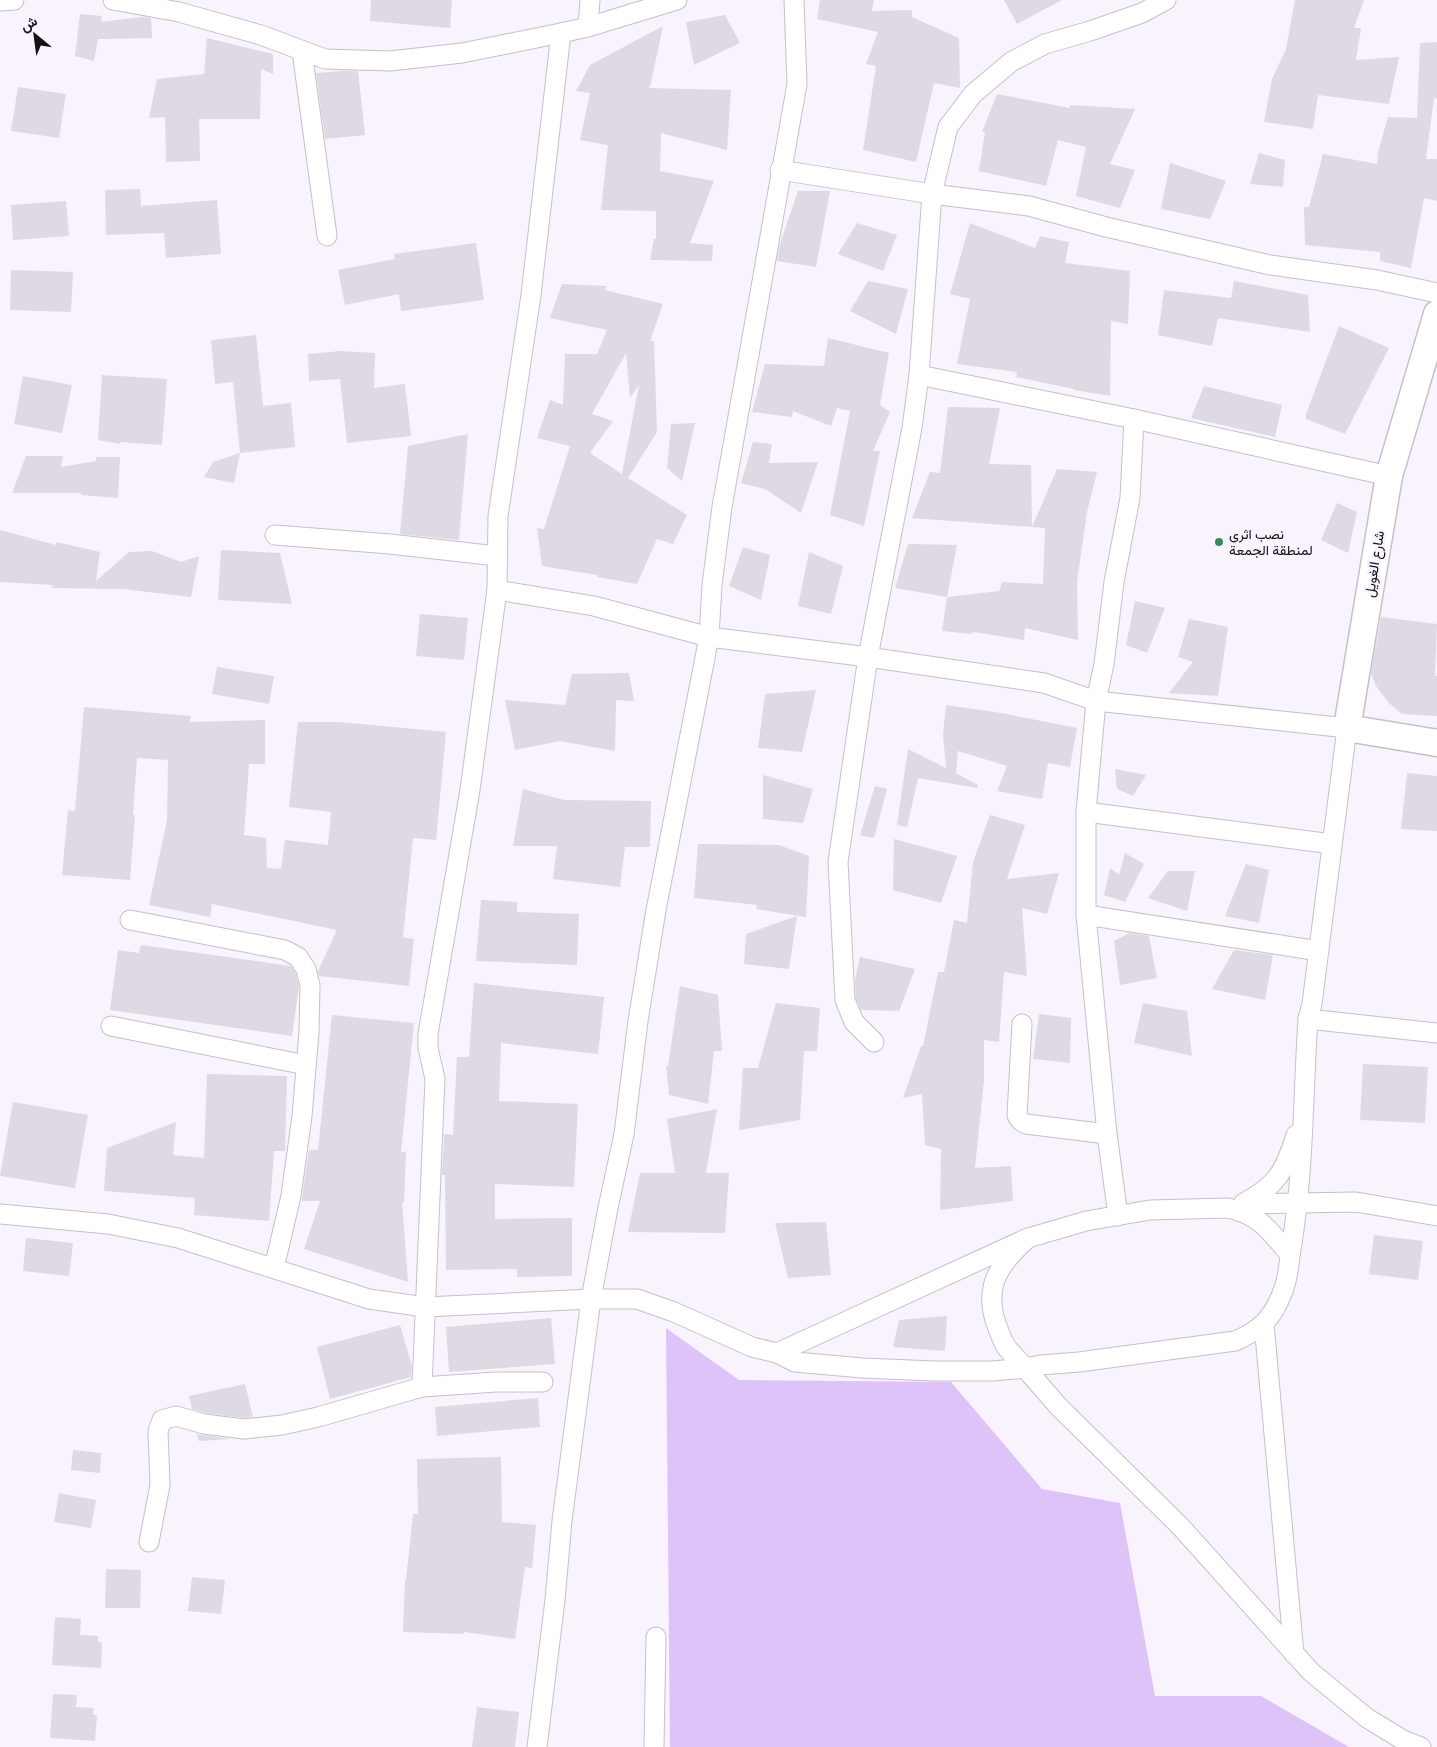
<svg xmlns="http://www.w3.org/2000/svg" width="1437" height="1747" font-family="Cabin,Vazirmatn,sans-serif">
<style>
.green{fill:#dec3f8}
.building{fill:#ded9e3;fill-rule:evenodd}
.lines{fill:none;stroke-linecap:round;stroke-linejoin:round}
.street-casing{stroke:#c4c0c9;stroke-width:21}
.secondary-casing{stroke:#c4c0c9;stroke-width:29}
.street{stroke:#fff;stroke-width:19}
.secondary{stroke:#fff;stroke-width:26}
.poi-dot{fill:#348a5e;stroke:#f8f3fd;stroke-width:2}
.labels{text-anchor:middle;stroke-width:5;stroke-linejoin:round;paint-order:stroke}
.poi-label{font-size:14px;fill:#141215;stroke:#f8f3fd;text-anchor:start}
.street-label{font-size:14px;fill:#141215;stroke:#f8f3fd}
</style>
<rect width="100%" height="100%" fill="#f8f3fd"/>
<!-- green -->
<polygon class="green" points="666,1328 739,1380 951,1382 1042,1489 1120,1503 1155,1696 1261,1696 1349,1747 670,1747"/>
<!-- building -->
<g class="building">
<polygon points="371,0 452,0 450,28 370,21"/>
<polygon points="820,0 874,0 872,11 912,10 912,17 959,38 960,88 934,83 916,162 863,150 876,66 866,64 878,32 817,19"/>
<polygon points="1004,0 1062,0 1017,24"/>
<polygon points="1295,0 1364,0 1354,28 1361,28 1356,60 1399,57 1389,104 1318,95 1313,129 1264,122 1272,79 1286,49"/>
<polygon points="80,14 102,16 101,22 142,17 151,18 152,38 98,39 94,61 75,56"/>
<polygon points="725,15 740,43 694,65 686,22"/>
<polygon points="663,26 650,87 646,88 731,90 727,150 661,133 660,171 714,181 690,243 713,245 712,261 650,260 654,239 656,239 656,211 601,210 608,145 580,140 590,93 576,91 590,65"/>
<polygon points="207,38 273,54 273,74 261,69 260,119 199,119 200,161 166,162 165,117 149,118 157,79 204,74"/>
<polygon points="1437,42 1437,99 1434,98 1426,159 1437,159 1437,201 1424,198 1411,268 1380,261 1380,252 1305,245 1304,207 1309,207 1323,154 1377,164 1378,152 1388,117 1417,118 1420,43"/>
<polygon points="341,71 358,71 365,135 325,139 316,73"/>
<polygon points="18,87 66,94 59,138 11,131"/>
<polygon points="997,94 1070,108 1070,105 1135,109 1110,164 1135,170 1120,208 1076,196 1086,147 1058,140 1046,186 979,171 985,132 982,132"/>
<polygon points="1259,153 1285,160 1283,187 1250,184"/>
<polygon points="1170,163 1226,181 1210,219 1161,209"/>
<polygon points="140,189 141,206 217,200 221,254 166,258 164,233 106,235 105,190"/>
<polygon points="798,191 830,191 816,267 777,261 780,244"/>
<polygon points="66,201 69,236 13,240 11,205"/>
<polygon points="857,223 897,235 883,271 838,254"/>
<polygon points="970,223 1035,248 1040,236 1069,242 1065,263 1130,271 1128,324 1111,321 1110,396 1074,390 1074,389 1016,377 1017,372 957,364 970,299 950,294"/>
<polygon points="476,243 484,300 401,311 399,294 345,305 338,270 395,259 394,254"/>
<polygon points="11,270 73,272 71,312 10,310"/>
<polygon points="868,281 908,289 896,334 850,311"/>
<polygon points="1234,281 1308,295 1310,332 1218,318 1212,346 1158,335 1164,290 1231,298"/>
<path d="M562,284l45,2 -2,4 58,14 -13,37h4l3,91 -29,46 59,37 -14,29 -16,-5 -20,45 -40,-7v-2l-55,-9 -5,-38 7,1 26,-83 -33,-8 13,-38 13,5 2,-51h32l10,-24 -57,-12zM626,353l4,45 9,-13 -17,89 -32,-21 23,-32 -21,-7z"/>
<polygon points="1339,326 1389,348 1345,434 1306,419 1306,414"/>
<polygon points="256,335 263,406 291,403 295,447 240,453 233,382 215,384 211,340"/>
<polygon points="828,338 889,353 880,405 890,412 873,451 880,451 864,526 830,515 850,411 837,408 831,426 793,411 792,417 752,412 765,364 824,366"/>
<polygon points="341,351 375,353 374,388 405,384 411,436 347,443 340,379 309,381 308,354"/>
<polygon points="102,375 167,379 162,445 120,442 120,444 98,440"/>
<polygon points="23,376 72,385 62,433 14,424"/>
<polygon points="1204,386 1282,405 1275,437 1191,418"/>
<polygon points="948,407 1000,408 989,464 1031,465 1032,527 912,518 930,472 940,473"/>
<polygon points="695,423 682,481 667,468 671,424"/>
<polygon points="468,434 459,540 400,534 408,446"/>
<polygon points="753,442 772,444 769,463 818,462 801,513 765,489 741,483"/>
<polygon points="240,453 234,483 204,477 213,462"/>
<polygon points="26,456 63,456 61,467 96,461 96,457 120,457 118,498 81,495 81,493 12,493"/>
<polygon points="1057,469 1097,472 1087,512 1077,582 1078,640 1025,628 1024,640 973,632 972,634 942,631 947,597 999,591 1002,582 1043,584 1045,528 1032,527"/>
<polygon points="1337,503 1357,512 1348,553 1321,540"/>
<polygon points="0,530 56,545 56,542 100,552 96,581 129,552 152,551 181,562 199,556 191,597 123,589 52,588 53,585 0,582"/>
<polygon points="908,544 957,545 947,597 895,588"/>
<polygon points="743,547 770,555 761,600 729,586"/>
<polygon points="221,550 280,553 292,604 218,600"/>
<polygon points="809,552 843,566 831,614 798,606"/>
<polygon points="1135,601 1165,608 1147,653 1126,645"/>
<polygon points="420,614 468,618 464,660 416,656"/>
<polygon points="1381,617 1437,624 1435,676 1437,676 1437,716 1402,714 1389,703 1376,686 1371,673"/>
<polygon points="1189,619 1228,627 1218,696 1169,693 1193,662 1178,657"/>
<polygon points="217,667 274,676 269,704 212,694"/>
<polygon points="629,673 634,701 616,700 615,751 560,741 515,750 505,700 565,705 572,674"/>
<polygon points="816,690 802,752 758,748 765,694"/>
<polygon points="946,705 1001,713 1077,728 1070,767 1048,763 1042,799 997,791 1007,766 958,751 956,773 978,785 977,788 918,778 907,827 897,825 908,749 946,768 943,735"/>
<polygon points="84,707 191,716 190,722 265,720 265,764 249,764 244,835 266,838 267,868 281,869 285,840 328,845 331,812 289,807 298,722 340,722 446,732 436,840 413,838 403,937 414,939 409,986 319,976 318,971 337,930 212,904 210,917 149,905 167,820 168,760 137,758 133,815 135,815 130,880 62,875 68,810 75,811"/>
<polygon points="1115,769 1146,775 1133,796 1117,789"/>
<polygon points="1407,773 1437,776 1437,831 1401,829"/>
<polygon points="763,775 813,789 803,823 763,819"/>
<polygon points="875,786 887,789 874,838 860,835"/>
<polygon points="523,789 564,800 651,801 650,847 625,847 620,887 553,879 557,846 513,846"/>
<polygon points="990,815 1025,825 1007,879 1059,873 1047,914 1022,908 1027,976 1004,972 999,1042 984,1040 984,1081 975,1168 1011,1166 1013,1201 940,1210 941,1149 925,1145 922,1094 903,1098 921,1046 923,1046 938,972 944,972 954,920 967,923 973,862"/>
<polygon points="894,839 957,856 941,903 893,890"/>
<polygon points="698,844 779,845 809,856 806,917 756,909 757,905 694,898"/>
<polygon points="1125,853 1144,864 1125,902 1104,895 1110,868 1119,875"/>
<polygon points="1246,864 1269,870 1259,923 1225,916"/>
<polygon points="1168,871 1195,871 1187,911 1148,898"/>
<polygon points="481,900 517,902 517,912 579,914 577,965 476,961"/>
<polygon points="797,916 789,969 744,964 746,934"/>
<polygon points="1130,933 1149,936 1157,978 1120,985 1114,941"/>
<polygon points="141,945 291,966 296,974 299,986 292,1036 110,1010 118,950 139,953"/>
<polygon points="1234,950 1273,955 1265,1000 1212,989"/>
<polygon points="860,957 915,969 899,1011 861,1010 856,998 855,980"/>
<polygon points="474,983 604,997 598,1054 501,1043 499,1101 578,1104 574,1187 495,1184 495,1219 572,1218 572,1276 517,1277 517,1269 446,1270 445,1175 442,1175 444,1141 444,1134 453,1135 457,1057 469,1057"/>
<polygon points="680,986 718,995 722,1051 714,1051 708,1104 669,1095 666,1066 668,1066"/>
<polygon points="776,1003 820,1008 817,1051 804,1051 800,1120 739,1130 743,1068 758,1068"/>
<polygon points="1143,1003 1187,1011 1192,1056 1134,1043"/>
<polygon points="1039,1014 1071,1018 1070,1063 1033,1059"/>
<polygon points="332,1015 414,1023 401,1152 406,1152 404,1203 402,1202 408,1282 304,1249 320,1201 302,1201 302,1198 309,1150 318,1150"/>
<polygon points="1363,1064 1428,1067 1425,1123 1360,1120"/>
<polygon points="207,1074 287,1076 285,1151 274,1151 269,1221 194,1215 195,1198 104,1191 107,1148 176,1122 173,1155 204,1158"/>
<polygon points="13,1102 88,1115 75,1188 0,1176"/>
<polygon points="717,1109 706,1173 729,1173 725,1233 628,1232 640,1173 675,1173 667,1119"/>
<polygon points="826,1222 831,1275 788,1278 775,1223"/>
<polygon points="1374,1235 1423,1241 1418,1280 1369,1274"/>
<polygon points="26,1238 73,1243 69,1276 23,1271"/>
<polygon points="947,1316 945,1351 893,1347 899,1320"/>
<polygon points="551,1318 555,1364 449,1372 446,1327"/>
<polygon points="400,1325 412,1366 411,1377 330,1399 317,1347"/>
<polygon points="245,1384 253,1417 244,1418 206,1413 192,1409 189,1396"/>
<polygon points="538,1398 540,1427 437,1436 435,1407"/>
<polygon points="197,1434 203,1435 231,1439 199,1441"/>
<polygon points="73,1450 101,1453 100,1473 71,1470"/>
<polygon points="501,1457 502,1522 536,1525 532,1568 525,1567 515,1639 464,1632 464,1634 403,1632 405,1580 406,1580 413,1514 418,1514 417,1459"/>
<polygon points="59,1493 96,1500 91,1528 54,1522"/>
<polygon points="106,1569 141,1570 140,1608 105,1608"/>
<polygon points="192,1577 225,1580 221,1614 188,1611"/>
<polygon points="55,1617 81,1619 80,1635 98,1636 98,1641 102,1643 101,1668 52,1665"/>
<polygon points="53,1694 77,1695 76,1707 94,1708 93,1715 97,1715 95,1741 50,1738"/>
<polygon points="477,1707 519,1712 515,1747 472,1747"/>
</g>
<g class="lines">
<defs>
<g id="street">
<polyline points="113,0 179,12 261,35 325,59 390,61 462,53 561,33 588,27 677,0"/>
<polyline points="0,1 14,0"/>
<polyline points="588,27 590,0"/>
<path d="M561,33l-30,262 -33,221 -1,74 97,16 115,31 159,20 176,26 52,18 251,27 -35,276 -4,15c-5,75 -4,149 -16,224 -3,16 -3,33 -9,48 -10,27 -22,39 -48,50l-156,21 -38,3 -16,3c-6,-7 -12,-13 -18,-20 -5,-7 -8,-17 -11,-25 -13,-38 5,-61 32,-85"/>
<polyline points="302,51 327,236"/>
<polyline points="780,170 932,194 1029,206 1106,227 1270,265 1377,280 1437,293"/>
<polyline points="919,375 932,194 948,127 973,94 1011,62 1045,44 1090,31 1142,13 1166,0"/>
<polyline points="275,535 390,544 497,556"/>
<polyline points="1086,812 1332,844"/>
<polyline points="1086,915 1086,812 1096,701 1104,664 1114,582 1130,498 1134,419"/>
<polyline points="130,920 285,950 298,957 306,969 310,985 309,1032 302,1116 291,1196 274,1268"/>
<polyline points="1308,1019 1437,1033"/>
<path d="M1022,1024l-5,91c2,5 4,7 9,9l81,10 -21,-219 233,36"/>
<polyline points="111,1026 306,1065"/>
<polyline points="874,1042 854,1022 845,1000 838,862 868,657 912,428 919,375 1134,419 1389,476"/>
<polyline points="1107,1134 1118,1216"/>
<path d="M1244,1203c34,-18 41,-33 52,-68"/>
<polyline points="1243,1204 1356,1202 1437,1216"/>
<polyline points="0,1214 108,1224 178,1238 369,1299 425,1307 591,1299 637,1299 674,1312 752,1347 777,1353 795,1362 862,1368 935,1371 993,1371 1025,1368 1059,1407 1180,1526 1311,1672 1367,1718 1403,1740 1421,1747"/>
<polyline points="1264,1324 1294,1654"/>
<path d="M777,1353l251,-115 58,-17 64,-11 78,-2c32,7 42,23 62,47"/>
<polyline points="422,1387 435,1079 428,1048 428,1034 470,790 497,590"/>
<polyline points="149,1542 160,1485 158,1431 162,1420 176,1416 204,1424 244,1429 282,1425 318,1417 422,1387 496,1382 543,1382"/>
<polyline points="537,1747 555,1600 562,1521 591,1299 608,1208 624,1134 638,1021 656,910 709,637 712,585 722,507 797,84 794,0"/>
<polyline points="654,1747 656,1637"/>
</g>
<polyline id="secondary" points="1437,314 1389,476 1347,728 1437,743"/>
</defs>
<!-- street casing -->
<use href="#street" class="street-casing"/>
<!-- secondary casing -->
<use href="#secondary" class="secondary-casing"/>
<!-- street -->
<use href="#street" class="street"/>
<!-- secondary -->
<use href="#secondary" class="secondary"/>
</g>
<!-- markers -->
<circle class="poi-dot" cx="1219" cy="542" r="5"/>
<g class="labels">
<!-- poi labels -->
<g class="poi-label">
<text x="1229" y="539">نصب اثري<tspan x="1229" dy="16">لمنطقة الجمعة</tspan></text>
</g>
<!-- street labels -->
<g class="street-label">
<text transform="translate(1374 564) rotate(-81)" y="5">شارع الغويل</text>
</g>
</g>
<!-- north arrow -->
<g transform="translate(35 35) rotate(331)" stroke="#f8f3fd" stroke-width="4" paint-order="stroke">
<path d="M0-4L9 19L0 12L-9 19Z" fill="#141215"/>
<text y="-8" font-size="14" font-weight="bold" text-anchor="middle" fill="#141215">ش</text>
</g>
</svg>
